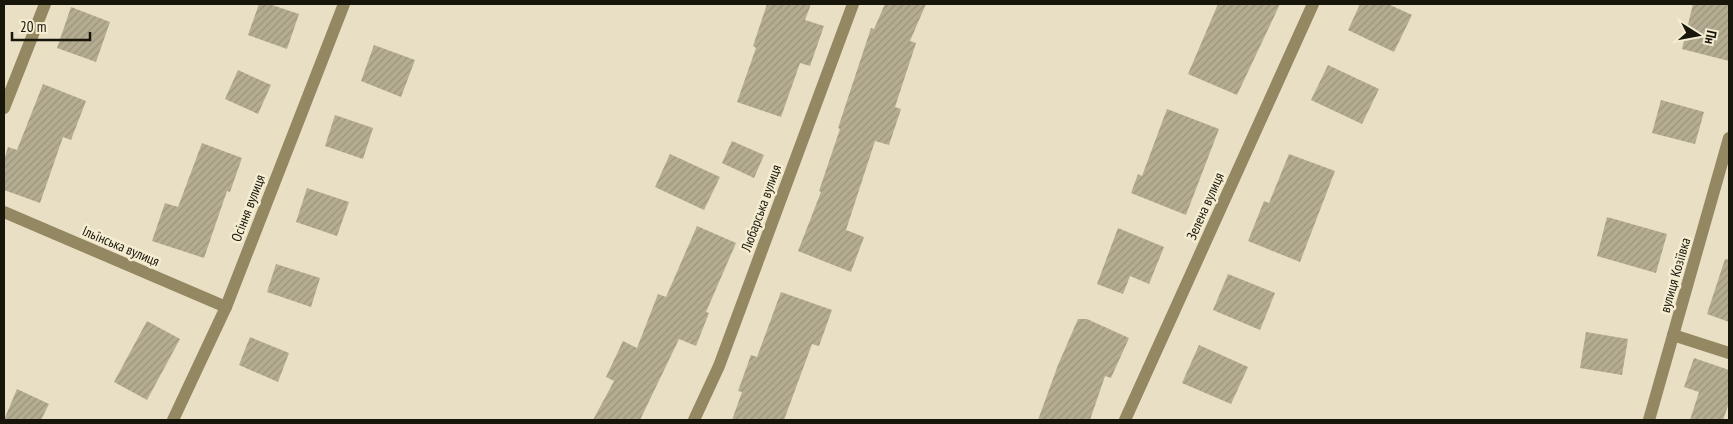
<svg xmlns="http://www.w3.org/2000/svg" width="1733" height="424" font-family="'PT Sans Narrow',sans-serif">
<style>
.building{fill:url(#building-hatch)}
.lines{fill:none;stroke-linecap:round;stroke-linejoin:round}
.street{stroke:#938861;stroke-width:12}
.labels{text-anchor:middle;stroke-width:5;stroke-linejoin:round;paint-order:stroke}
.street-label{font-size:14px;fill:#18150b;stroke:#f5edd1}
</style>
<defs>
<pattern id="building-hatch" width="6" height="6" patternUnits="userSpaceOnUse" patternTransform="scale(1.25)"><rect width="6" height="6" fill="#b5ad92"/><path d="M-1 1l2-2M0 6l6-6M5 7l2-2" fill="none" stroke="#9b947d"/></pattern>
</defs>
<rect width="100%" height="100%" fill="#e8dfc4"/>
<!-- building -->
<g class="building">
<polygon points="259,4 269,4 299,14 287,49 248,35"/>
<polygon points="767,4 811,4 805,20 824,26 810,66 800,63 781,117 737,102 756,48 753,46"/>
<polygon points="885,4 926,4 910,41 916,43 895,107 901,109 889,145 875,141 846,230 864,237 851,272 798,251 821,192 819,191 840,129 838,128 871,28 874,29"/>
<polygon points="1218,4 1280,4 1237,95 1188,74"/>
<polygon points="1360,4 1388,4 1412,15 1394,52 1348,30"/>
<polygon points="1693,4 1729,4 1729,61 1682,49"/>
<polygon points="71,7 110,22 96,62 57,48"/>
<polygon points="374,45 415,60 401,97 361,81"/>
<polygon points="1328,65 1379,89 1362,124 1311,100"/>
<polygon points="238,70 271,85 258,114 225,99"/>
<polygon points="43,84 86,101 71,140 63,137 40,203 4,190 4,160 8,147 17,150"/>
<polygon points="1661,100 1704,112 1695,144 1652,133"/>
<polygon points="1167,109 1219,129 1186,215 1131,193 1138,174 1142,176"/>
<polygon points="335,115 373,128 363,159 325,146"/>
<polygon points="732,141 764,155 754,178 722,163"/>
<polygon points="202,143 242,158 230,192 227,191 204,258 152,241 165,203 178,207"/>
<polygon points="670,154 720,177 704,210 655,187"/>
<polygon points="1289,154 1335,171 1300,262 1248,241 1264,201 1269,203"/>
<polygon points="307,188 349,202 337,236 296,222"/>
<polygon points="1607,217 1667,234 1656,273 1597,256"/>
<polygon points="697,226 736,243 706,312 709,313 696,346 679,339 640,420 593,420 614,381 606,377 623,341 637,348 658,294 666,297"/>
<polygon points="1118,228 1164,247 1149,284 1130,276 1123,294 1097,284"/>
<polygon points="1725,259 1729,260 1729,322 1707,314"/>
<polygon points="276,264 320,278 311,307 267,292"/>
<polygon points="1228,274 1275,293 1260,330 1213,310"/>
<polygon points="781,292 832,310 819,346 812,344 784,420 732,420 742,392 738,391 751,355 757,357"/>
<polygon points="1078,319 1087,319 1129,338 1111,378 1105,376 1090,420 1038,420 1058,365"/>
<polygon points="147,321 180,339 147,400 114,382"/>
<polygon points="1586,332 1628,339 1622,375 1580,368"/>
<polygon points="250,337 289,353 278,382 239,365"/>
<polygon points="1199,345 1248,367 1231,404 1182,383"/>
<polygon points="1694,358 1729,370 1729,403 1723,420 1690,420 1699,392 1684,387"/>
<polygon points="17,389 49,404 41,420 4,420"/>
</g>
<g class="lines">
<!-- street -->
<g class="street">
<polyline points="4,108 45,4"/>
<polyline points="4,212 226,307"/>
<polyline points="1673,335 1729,353"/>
<polyline points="173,420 226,307 344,4"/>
<polyline points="694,420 719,366 853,4"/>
<polyline points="1125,420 1313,4"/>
<polyline points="1649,420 1729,138"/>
</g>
</g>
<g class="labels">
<!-- street labels -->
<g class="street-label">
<text transform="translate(1205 206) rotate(-66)" y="5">Зелена вулиця</text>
<text transform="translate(248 208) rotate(-69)" y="5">Осіння вулиця</text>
<text transform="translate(761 208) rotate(-70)" y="5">Любарська вулиця</text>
<text transform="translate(121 246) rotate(23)" y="5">Ільїнська вулиця</text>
<text transform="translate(1675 275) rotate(-74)" y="5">вулиця Козіївка</text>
</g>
</g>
<!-- border -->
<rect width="1733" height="424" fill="none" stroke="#18150b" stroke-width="10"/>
<!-- north arrow -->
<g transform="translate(1698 35) rotate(101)" stroke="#f5edd1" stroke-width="4" paint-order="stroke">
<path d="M0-4L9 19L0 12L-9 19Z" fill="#18150b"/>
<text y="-8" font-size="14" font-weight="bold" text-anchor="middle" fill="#18150b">Пн</text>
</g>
<!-- scale -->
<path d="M12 32v8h78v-8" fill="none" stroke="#18150b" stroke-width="2.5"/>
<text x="20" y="32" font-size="15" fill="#18150b" stroke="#f5edd1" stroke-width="4" paint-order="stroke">20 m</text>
</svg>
